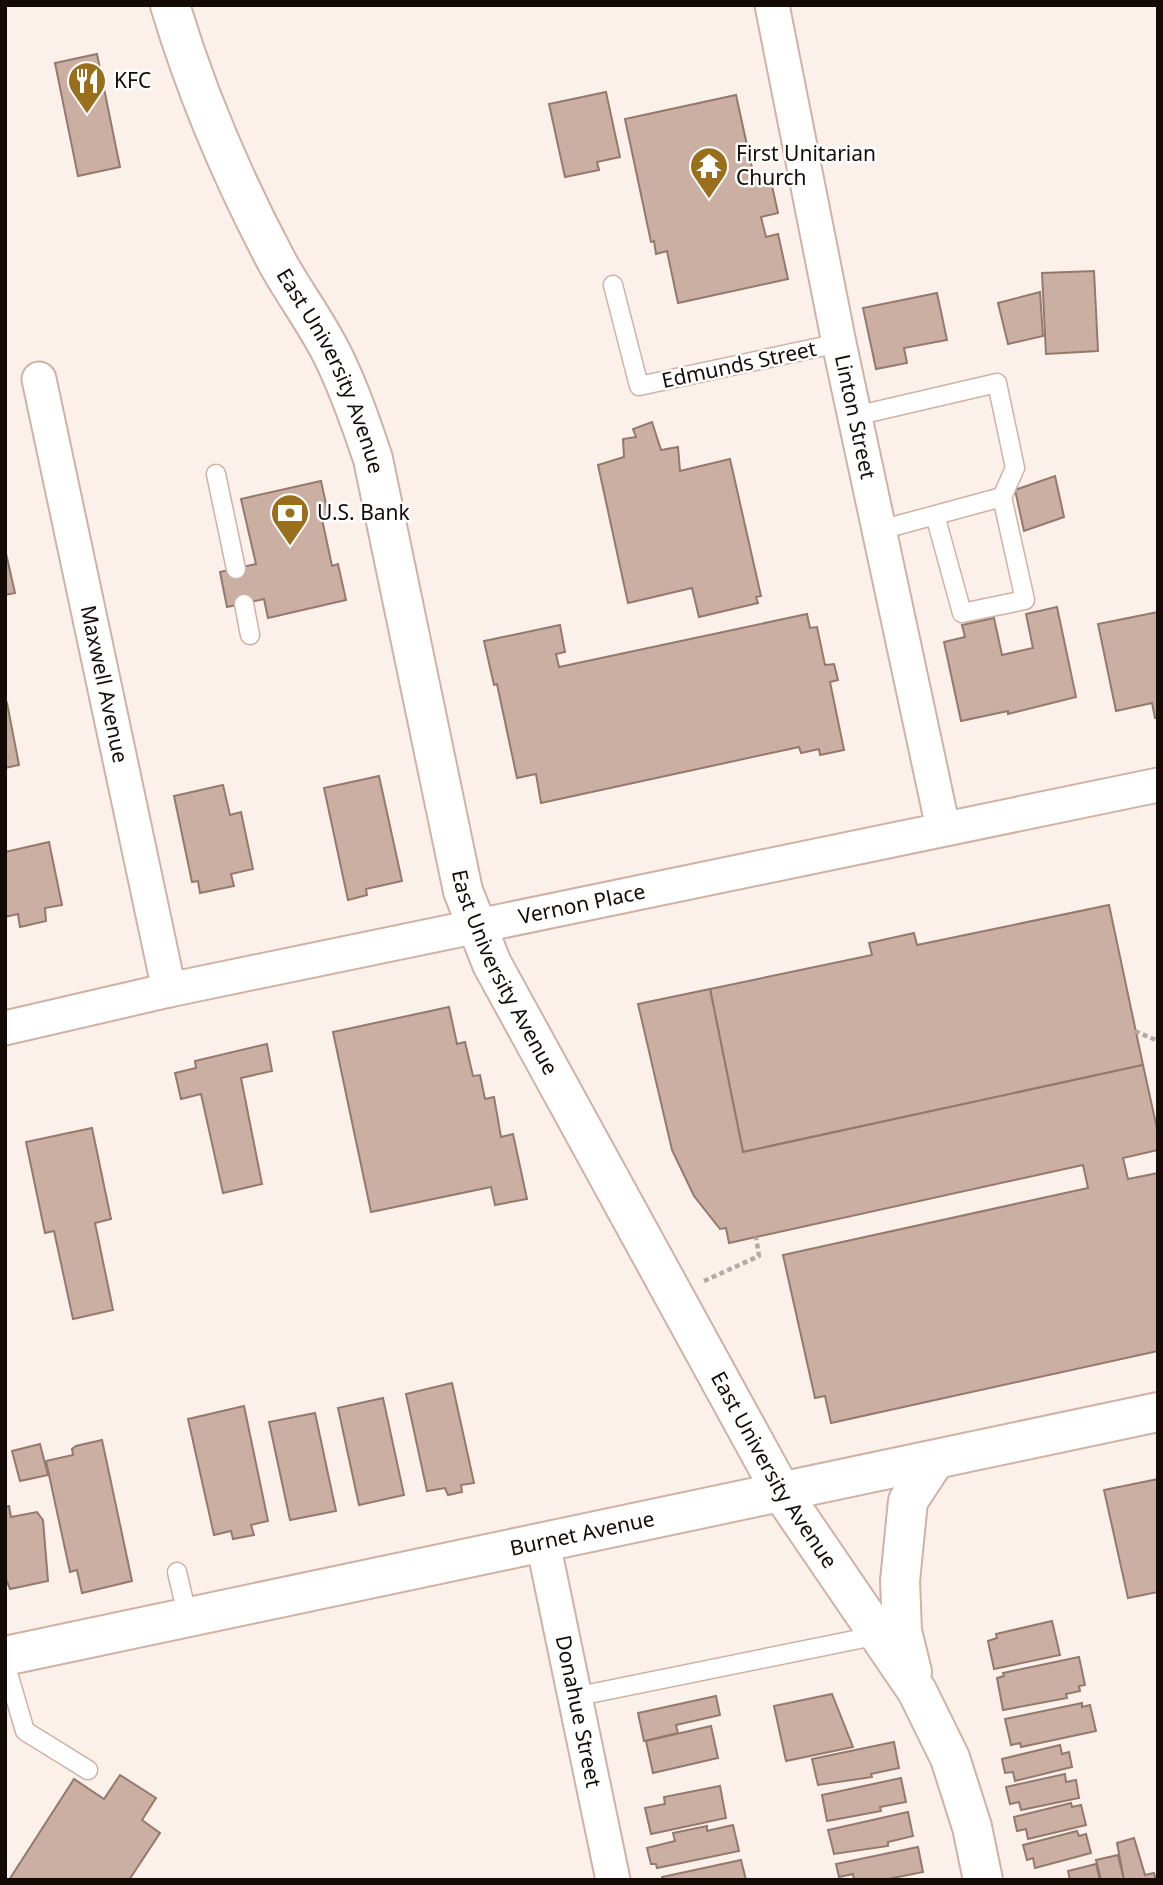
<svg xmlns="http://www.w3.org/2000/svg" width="1163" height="1885" font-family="'Noto Sans',sans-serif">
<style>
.building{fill:#cbafa2;stroke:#94796d;stroke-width:2}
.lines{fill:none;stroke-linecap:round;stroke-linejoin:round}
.lane-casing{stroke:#ceb2a5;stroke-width:21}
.street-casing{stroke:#ceb2a5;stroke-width:37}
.secondary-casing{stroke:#ceb2a5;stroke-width:42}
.path{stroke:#b5aaa5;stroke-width:4.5;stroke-dasharray:5 3.5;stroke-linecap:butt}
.lane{stroke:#fff;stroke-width:18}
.street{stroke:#fff;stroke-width:33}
.secondary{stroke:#fff;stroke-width:38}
.labels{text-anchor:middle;stroke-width:5;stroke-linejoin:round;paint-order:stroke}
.poi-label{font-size:21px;fill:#140b07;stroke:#fff;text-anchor:start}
.street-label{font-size:21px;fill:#140b07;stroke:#fff}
</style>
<rect width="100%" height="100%" fill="#fcf0ea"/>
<!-- building -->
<g class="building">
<polygon points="97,54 120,167 78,176 55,63"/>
<polygon points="606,92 620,157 597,162 599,170 565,177 549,104"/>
<polygon points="736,95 754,177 766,175 768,187 772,186 778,213 761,217 766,237 778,234 788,279 678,303 667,251 656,254 654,241 651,242 625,119"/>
<polygon points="1094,271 1098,351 1046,354 1042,273"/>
<polygon points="1040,292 1043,336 1008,344 998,303"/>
<polygon points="937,293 947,340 904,348 907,363 876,369 863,308"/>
<polygon points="652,422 661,450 678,447 680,471 730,459 761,596 756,597 758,603 699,617 692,588 628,603 598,465 624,457 623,439 636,437 633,429"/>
<polygon points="1055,476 1064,517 1024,531 1015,490"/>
<polygon points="321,481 329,518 322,519 332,566 338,564 346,600 268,618 264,599 227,607 220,572 256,564 241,499"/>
<polygon points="5,549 15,593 5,595"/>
<polygon points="1057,607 1076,697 1008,714 1008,711 961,721 944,642 965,637 962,625 994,618 1002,655 1033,648 1026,614"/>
<polygon points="1158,612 1158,717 1155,718 1152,703 1116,711 1098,624"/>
<polygon points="807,614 810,628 817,627 825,665 834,664 838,680 830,682 844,750 820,755 819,749 801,753 799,747 541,803 536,774 517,778 497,684 494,685 484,641 560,625 565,652 556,654 559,667"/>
<polygon points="7,703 19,765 5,768 5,704"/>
<polygon points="379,776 402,881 366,889 367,895 348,900 324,788"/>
<polygon points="223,785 230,815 241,812 253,869 231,874 234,886 200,893 198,881 192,882 174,796"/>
<polygon points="49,842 62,905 45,908 46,921 20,927 18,914 5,917 5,852"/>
<polygon points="1109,905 1143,1065 743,1152 710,989 872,955 869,943 914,933 917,945"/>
<polygon points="710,989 743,1152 1143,1065 1158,1133 1158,1150 1123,1158 1128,1179 1158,1173 1158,1351 831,1423 825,1396 815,1398 783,1255 1088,1188 1083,1165 729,1243 726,1228 720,1229 694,1196 672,1150 638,1004"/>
<polygon points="449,1007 457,1044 465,1042 473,1076 480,1075 485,1099 494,1097 501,1137 513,1134 527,1199 495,1205 491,1187 371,1212 333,1032"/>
<polygon points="267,1044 272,1071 241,1078 262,1184 223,1193 201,1094 181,1099 175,1073 196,1068 195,1061"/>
<polygon points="92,1128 111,1219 95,1223 113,1310 73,1319 54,1231 45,1233 26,1142"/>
<polygon points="452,1383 474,1483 461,1485 462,1492 448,1495 445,1488 427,1491 406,1394"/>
<polygon points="383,1398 404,1495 359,1505 338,1408"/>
<polygon points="244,1406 268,1521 251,1525 254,1535 233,1539 231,1531 214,1535 188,1419"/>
<polygon points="315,1413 336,1511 290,1520 269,1422"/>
<polygon points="102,1440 132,1581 82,1593 77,1570 70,1572 46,1461 73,1455 72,1449 76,1446"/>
<polygon points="40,1444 48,1475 20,1481 12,1451"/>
<polygon points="1158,1479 1158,1592 1128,1598 1104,1490"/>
<polygon points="9,1506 11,1517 37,1512 43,1520 48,1581 10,1589 5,1577 5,1507"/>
<polygon points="1052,1621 1060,1655 994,1669 988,1641 997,1638 996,1634"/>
<polygon points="1079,1657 1085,1685 1079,1686 1080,1691 1066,1694 1067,1698 1003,1710 997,1678 1004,1676 1003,1673"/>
<polygon points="832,1694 853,1747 786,1761 774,1706"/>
<polygon points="716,1696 720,1715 676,1725 678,1733 644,1741 638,1713"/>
<polygon points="1082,1703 1082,1707 1090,1705 1096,1731 1021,1747 1020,1743 1011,1745 1005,1719"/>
<polygon points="711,1726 718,1758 653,1773 646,1741"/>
<polygon points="894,1742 899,1768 871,1774 872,1777 818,1785 812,1759"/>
<polygon points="1060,1745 1062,1754 1069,1752 1072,1767 1015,1781 1013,1772 1005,1773 1002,1759"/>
<polygon points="1065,1774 1066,1782 1076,1780 1079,1798 1021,1810 1019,1802 1010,1804 1006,1787"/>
<polygon points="120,1775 156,1798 142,1820 160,1833 129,1880 9,1880 74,1779 104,1799"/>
<polygon points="901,1778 906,1802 880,1807 881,1811 827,1821 822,1795"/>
<polygon points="720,1786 726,1818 651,1834 645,1808 665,1804 664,1797"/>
<polygon points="1071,1803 1072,1807 1081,1805 1086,1825 1028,1839 1026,1829 1017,1831 1014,1817"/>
<polygon points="908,1812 913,1836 888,1842 888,1846 834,1854 828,1830"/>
<polygon points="733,1825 739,1851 657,1868 656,1864 651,1864 647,1848 675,1841 673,1833 707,1826 707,1831"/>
<polygon points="1077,1831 1079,1836 1086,1834 1091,1853 1035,1868 1033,1858 1027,1860 1023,1845"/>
<polygon points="1134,1838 1145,1875 1154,1873 1156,1880 1124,1880 1117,1843"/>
<polygon points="918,1847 923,1872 883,1880 854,1880 853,1874 839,1877 836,1864"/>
<polygon points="1118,1855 1124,1880 1101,1880 1096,1860"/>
<polygon points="741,1860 746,1880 662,1880 662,1877"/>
<polygon points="1096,1864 1100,1880 1070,1880 1068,1871"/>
</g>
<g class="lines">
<defs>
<g id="lane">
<polyline points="613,285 639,386 839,343"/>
<polyline points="855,416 997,383 1015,468 1002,497"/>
<polyline points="216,474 236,569"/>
<polyline points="880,530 1002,497 1025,600 962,613 935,515"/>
<polyline points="244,604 250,635"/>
<polyline points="177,1572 188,1618"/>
<polyline points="5,1663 25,1731 88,1770"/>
<polyline points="574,1697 879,1635"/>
</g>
<g id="street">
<path id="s1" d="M772,5l67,338 104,485"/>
<path id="s2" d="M39,379l130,611"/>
<path id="s3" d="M5,1028l164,-38 989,-205"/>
<path id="s4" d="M543,1543l70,337"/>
</g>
<g id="secondary">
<path id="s5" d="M170,5c27,90 63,174 107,257 17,31 39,60 55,92 17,34 29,69 41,105l90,432 29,73 290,529 135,198 33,67 22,69 11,53"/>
<path id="s6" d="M5,1656l1153,-244"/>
<polyline points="912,1672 902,1631 900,1581 908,1501 935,1460"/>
</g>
</defs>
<!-- lane casing -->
<use href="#lane" class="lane-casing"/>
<!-- street casing -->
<use href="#street" class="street-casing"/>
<!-- secondary casing -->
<use href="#secondary" class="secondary-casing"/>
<!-- path -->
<g class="path">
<polyline points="1135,1031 1158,1041"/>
<polyline points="704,1281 759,1256 756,1237"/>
</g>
<!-- lane -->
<use href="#lane" class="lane"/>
<!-- street -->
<use href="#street" class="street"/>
<!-- secondary -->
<use href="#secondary" class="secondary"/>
</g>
<!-- icons -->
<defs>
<symbol id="restaurant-pin" viewBox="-11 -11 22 30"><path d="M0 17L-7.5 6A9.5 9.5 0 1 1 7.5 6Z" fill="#996f1c" stroke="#fff"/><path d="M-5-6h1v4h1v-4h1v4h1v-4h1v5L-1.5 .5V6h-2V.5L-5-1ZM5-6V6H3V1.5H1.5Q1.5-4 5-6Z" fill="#fff"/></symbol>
<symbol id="temple-pin" viewBox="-11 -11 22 30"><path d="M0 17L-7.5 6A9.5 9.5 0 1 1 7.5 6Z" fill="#996f1c" stroke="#fff"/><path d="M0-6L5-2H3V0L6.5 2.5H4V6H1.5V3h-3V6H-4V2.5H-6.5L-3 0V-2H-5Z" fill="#fff"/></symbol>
<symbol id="bank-pin" viewBox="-11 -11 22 30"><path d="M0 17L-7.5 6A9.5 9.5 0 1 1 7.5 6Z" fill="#996f1c" stroke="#fff"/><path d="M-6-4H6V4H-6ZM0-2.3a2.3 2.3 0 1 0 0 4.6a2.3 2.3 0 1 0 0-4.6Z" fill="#fff"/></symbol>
</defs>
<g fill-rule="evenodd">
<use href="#restaurant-pin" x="65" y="59" width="44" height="60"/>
<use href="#temple-pin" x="687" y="144" width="44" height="60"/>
<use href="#bank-pin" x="268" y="491" width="44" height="60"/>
</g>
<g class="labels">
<!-- poi labels -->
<g class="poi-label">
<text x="114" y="88">KFC</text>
<text x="736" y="161">First Unitarian<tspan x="736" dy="24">Church</tspan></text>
<text x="317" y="520">U.S. Bank</text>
</g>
<!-- street labels -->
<g class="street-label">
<text transform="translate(739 365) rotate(-12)" y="7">Edmunds Street</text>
<text dy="7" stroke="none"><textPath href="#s5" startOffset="401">East University Avenue</textPath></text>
<text dy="7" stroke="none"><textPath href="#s1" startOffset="420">Linton Street</textPath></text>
<text dy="7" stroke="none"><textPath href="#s2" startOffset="312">Maxwell Avenue</textPath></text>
<text dy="7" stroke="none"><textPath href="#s3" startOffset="590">Vernon Place</textPath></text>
<text dy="7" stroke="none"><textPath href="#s5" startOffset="1031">East University Avenue</textPath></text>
<text dy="7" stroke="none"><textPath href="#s5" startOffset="1598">East University Avenue</textPath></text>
<text dy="7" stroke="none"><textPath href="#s6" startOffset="590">Burnet Avenue</textPath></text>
<text dy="7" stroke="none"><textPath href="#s4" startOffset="172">Donahue Street</textPath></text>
</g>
</g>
<!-- border -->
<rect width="1163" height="1885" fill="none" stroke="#140b07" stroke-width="14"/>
</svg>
